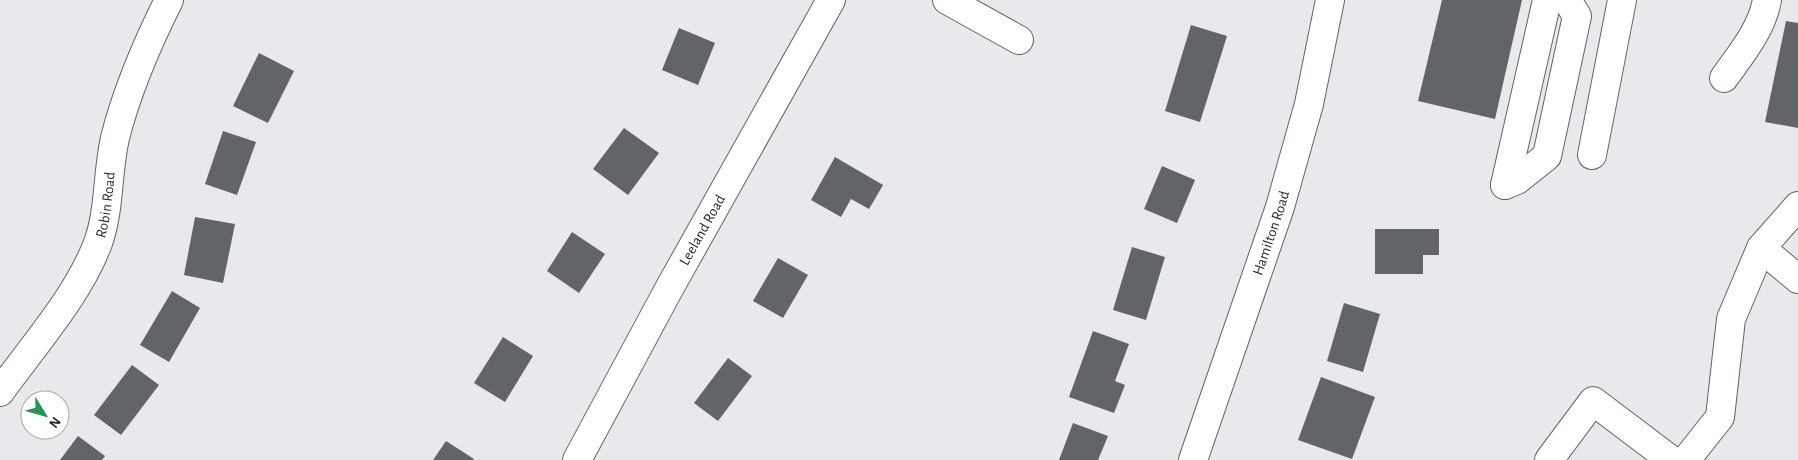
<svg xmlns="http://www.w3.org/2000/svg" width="1798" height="460" font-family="'Alegreya Sans',sans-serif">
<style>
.building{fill:#626567}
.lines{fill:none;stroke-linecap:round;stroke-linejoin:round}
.minor-casing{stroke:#626366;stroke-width:30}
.minor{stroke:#fff;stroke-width:28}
.labels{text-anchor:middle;stroke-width:5;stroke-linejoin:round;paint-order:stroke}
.street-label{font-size:15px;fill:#272829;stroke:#fff}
</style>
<rect width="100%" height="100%" fill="#e7e9ec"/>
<!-- building -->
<g class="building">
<polygon points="1442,0 1522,0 1495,119 1418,101"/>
<polygon points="1786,21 1798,23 1798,128 1765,122"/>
<polygon points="1191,25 1227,36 1200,122 1165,111"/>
<polygon points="679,28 715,43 698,85 662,70"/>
<polygon points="259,53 294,71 268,123 233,106"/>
<polygon points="624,128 659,153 628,195 593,169"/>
<polygon points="223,131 256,142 237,195 205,184"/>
<polygon points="835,157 883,185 869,209 851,199 841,217 811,200"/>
<polygon points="1162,166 1195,180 1177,223 1144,209"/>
<polygon points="195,217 235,224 223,283 184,275"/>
<polygon points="1375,229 1439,229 1439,255 1423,255 1423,274 1375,274"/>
<polygon points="572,232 605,254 579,293 547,271"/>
<polygon points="1132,247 1165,257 1146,320 1113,310"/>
<polygon points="778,258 808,275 783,318 753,301"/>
<polygon points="172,291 200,308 169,362 140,345"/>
<polygon points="1344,303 1380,314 1363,372 1327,361"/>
<polygon points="1093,331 1129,344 1115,381 1125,385 1114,413 1069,397"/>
<polygon points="503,337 533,356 505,402 474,383"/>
<polygon points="728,358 752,376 718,421 694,403"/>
<polygon points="132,365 159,385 121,435 94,415"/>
<polygon points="1321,377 1375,397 1352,459 1298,440"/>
<polygon points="1073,423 1108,436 1098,460 1059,460"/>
<polygon points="78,436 105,456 102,460 60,460"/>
<polygon points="446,441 474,459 473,460 433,460"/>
</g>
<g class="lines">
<defs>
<g id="minor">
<polyline points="947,0 1019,40"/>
<path d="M1724,78c17,-24 38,-49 43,-78"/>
<polyline points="1592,155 1622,0"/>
<polyline points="1505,185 1517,180 1547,156 1577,16 1567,0"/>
<polyline points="1505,185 1547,0"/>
<polyline points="1798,206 1761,248 1798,279"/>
<path id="s1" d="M0,392c33,-46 78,-96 98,-149 12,-34 9,-70 17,-105 12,-48 32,-94 54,-138"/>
<path id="s2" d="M577,460l93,-173 161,-287"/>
<path id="s3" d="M1193,460l87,-253 29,-103 21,-104"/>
<polyline points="1549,460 1593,401 1671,460"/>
<polyline points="1686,460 1720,417 1731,319 1761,248"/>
</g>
</defs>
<!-- minor casing -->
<use href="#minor" class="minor-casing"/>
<!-- minor -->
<use href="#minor" class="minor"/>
</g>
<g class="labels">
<!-- street labels -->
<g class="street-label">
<text dy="5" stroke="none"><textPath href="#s1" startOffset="218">Robin Road</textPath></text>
<text dy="5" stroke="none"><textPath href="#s2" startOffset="262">Leeland Road</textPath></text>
<text dy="5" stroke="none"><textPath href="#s3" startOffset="240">Hamilton Road</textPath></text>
</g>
</g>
<!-- north arrow -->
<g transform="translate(45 415) rotate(127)"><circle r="24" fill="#ffffff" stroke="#a9a9a9"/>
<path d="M0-4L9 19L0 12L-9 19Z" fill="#229652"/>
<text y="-8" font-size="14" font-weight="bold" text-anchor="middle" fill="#272829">N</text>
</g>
</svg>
